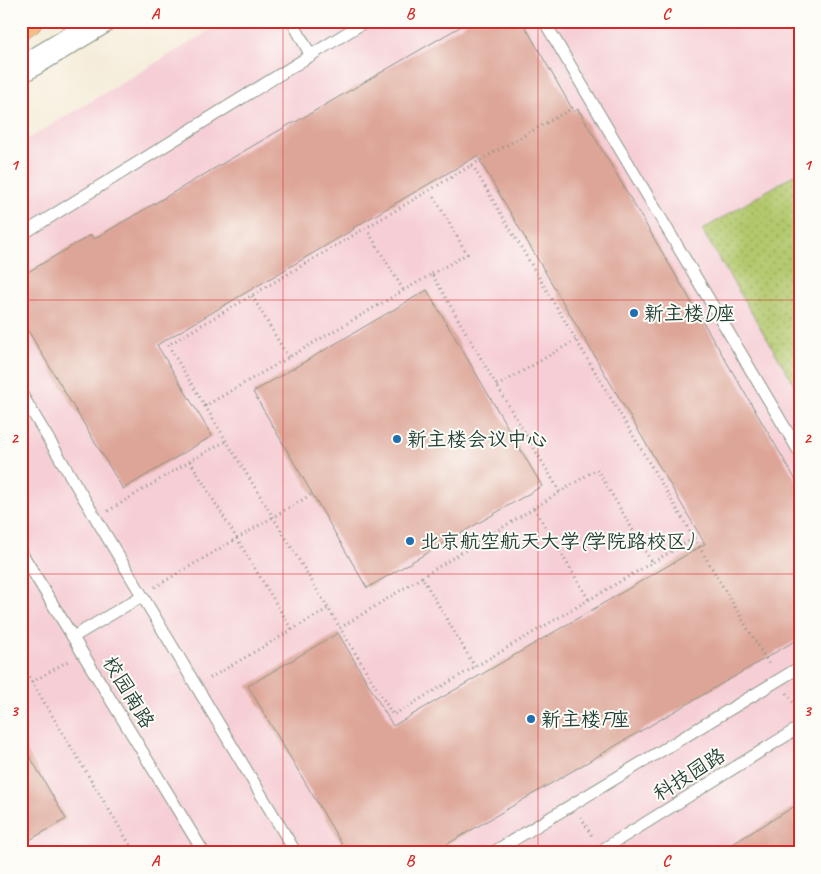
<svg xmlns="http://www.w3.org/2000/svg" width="821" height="874" font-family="Caveat,'LXGW WenKai TC',sans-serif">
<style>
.built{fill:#f6cfd6}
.park{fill:url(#park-dots);stroke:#688250}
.building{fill:#dda597}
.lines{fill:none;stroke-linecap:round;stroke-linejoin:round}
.service-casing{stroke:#8a9587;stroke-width:13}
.tertiary-casing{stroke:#8a9587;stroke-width:28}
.trunk-casing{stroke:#8a9587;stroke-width:29}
.path{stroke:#8a9587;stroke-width:3;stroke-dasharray:1 4;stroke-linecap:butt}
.service{stroke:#fff;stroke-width:11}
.tertiary{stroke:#fff;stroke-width:26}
.trunk{stroke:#f6be87;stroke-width:28}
.grid{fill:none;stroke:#d62828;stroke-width:1;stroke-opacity:0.55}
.poi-dot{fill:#1f6fb2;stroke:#fdfcf7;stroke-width:2}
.labels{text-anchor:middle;stroke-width:4;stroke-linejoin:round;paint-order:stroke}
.poi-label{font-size:20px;fill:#1f3d34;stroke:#fdfcf7;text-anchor:start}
.street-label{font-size:20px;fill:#1f3d34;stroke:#fdfcf7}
.neatline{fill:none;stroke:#d62828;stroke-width:2}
.grid-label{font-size:16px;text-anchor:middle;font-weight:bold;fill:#d62828}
</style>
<defs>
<pattern id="park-dots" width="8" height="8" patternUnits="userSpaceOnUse" patternTransform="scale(1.25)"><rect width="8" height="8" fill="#b2c86c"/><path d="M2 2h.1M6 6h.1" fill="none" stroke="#90a45a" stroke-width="1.8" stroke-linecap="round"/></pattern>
</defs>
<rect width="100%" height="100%" fill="#fdfcf7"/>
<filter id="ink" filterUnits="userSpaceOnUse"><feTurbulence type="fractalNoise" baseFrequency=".02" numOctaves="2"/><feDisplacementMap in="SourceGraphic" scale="10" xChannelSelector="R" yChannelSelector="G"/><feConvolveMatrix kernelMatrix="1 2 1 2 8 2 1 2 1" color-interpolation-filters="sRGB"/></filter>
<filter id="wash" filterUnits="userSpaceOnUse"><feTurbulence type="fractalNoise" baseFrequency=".0096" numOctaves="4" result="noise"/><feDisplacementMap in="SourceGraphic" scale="20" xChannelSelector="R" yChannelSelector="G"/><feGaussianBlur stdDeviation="1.12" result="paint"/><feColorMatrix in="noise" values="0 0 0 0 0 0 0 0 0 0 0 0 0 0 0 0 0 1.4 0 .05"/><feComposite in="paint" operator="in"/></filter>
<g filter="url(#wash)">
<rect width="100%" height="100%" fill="#f5edda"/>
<!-- built -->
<polygon class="built" points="226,21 800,21 800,853 21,853 21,143"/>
<!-- park -->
<polygon class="park" points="800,171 800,394 702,230"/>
<g id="blocks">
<!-- building -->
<g class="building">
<polygon points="470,21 522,21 574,112 578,109 800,487 800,638 432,853 347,853 248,686 338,633 393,726 705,544 477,156 353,228 354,229 157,345 212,436 123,489 21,319 21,276 91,235 94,239 292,123 292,124"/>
<polygon points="427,290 542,486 367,588 253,392"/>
<polygon points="21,741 66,819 21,845"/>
<polygon points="800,803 800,853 718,853"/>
</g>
</g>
</g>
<g filter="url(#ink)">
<use href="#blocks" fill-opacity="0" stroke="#8a9587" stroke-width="1"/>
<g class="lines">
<defs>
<g id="service">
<polyline points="292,21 311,56"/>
<polyline points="544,21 800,453"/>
<polyline points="21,235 366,21"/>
<polyline points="21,393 296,853"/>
<polyline points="21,552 204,853"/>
<polyline points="73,637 142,596"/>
<polyline points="492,853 800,667"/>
<polyline points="597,853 800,727"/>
</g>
<polyline id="tertiary" points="21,70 102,21"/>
<polyline id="trunk" points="21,26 28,21"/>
</defs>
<!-- service casing -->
<use href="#service" class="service-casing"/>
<!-- tertiary casing -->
<use href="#tertiary" class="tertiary-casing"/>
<!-- trunk casing -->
<use href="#trunk" class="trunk-casing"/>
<!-- path -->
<g class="path">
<polyline points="472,165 576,106"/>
<polyline points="369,233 404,291"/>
<polyline points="432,274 467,254 433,195"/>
<polyline points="252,296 288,357"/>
<polyline points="497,386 576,340"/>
<polyline points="205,406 168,345 472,165 694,538 393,715 340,628"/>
<polyline points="190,461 292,630"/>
<polyline points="534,508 589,600"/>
<polyline points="108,511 190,461 226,441"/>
<polyline points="694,538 770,666"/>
<polyline points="422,577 560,492"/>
<polyline points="155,587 312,494"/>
<polyline points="21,664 135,853"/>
<polyline points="475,667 422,577 340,628 273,517 205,406 432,274 497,386 560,492 597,469 652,563"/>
<polyline points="210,678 329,608"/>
<polyline points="32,682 68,661"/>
<polyline points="787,693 799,711"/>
<polyline points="581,817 593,838"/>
</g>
<!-- service -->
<use href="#service" class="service"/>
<!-- tertiary -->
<use href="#tertiary" class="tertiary"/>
<!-- trunk -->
<use href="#trunk" class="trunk"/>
</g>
</g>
<!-- grid -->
<path class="grid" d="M283,21v832M538,21v832M21,300h779M21,574h779"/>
<!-- markers -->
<g class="poi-dot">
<circle cx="634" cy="313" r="5"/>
<circle cx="397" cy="439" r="5"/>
<circle cx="410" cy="541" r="5"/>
<circle cx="531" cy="719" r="5"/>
</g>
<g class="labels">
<!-- poi labels -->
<g class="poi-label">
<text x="644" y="320">新主楼D座</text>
<text x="407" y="446">新主楼会议中心</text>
<text x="420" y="548">北京航空航天大学(学院路校区)</text>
<text x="541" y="726">新主楼F座</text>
</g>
<!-- street labels -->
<g class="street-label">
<text transform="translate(129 692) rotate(59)" y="7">校园南路</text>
<text transform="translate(689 774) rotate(-32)" y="7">科技园路</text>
</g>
</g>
<!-- margin -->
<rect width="821" height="874" fill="none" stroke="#fdfcf7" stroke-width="55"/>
<rect x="28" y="28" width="766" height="818" class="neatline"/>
<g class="grid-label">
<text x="155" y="19">A</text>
<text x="410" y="19">B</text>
<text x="666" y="19">C</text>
<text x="14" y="170">1</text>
<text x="807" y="170">1</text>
<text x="14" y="443">2</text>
<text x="807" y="443">2</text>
<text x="14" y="716">3</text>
<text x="807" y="716">3</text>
<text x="155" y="866">A</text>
<text x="410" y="866">B</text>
<text x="666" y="866">C</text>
</g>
</svg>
